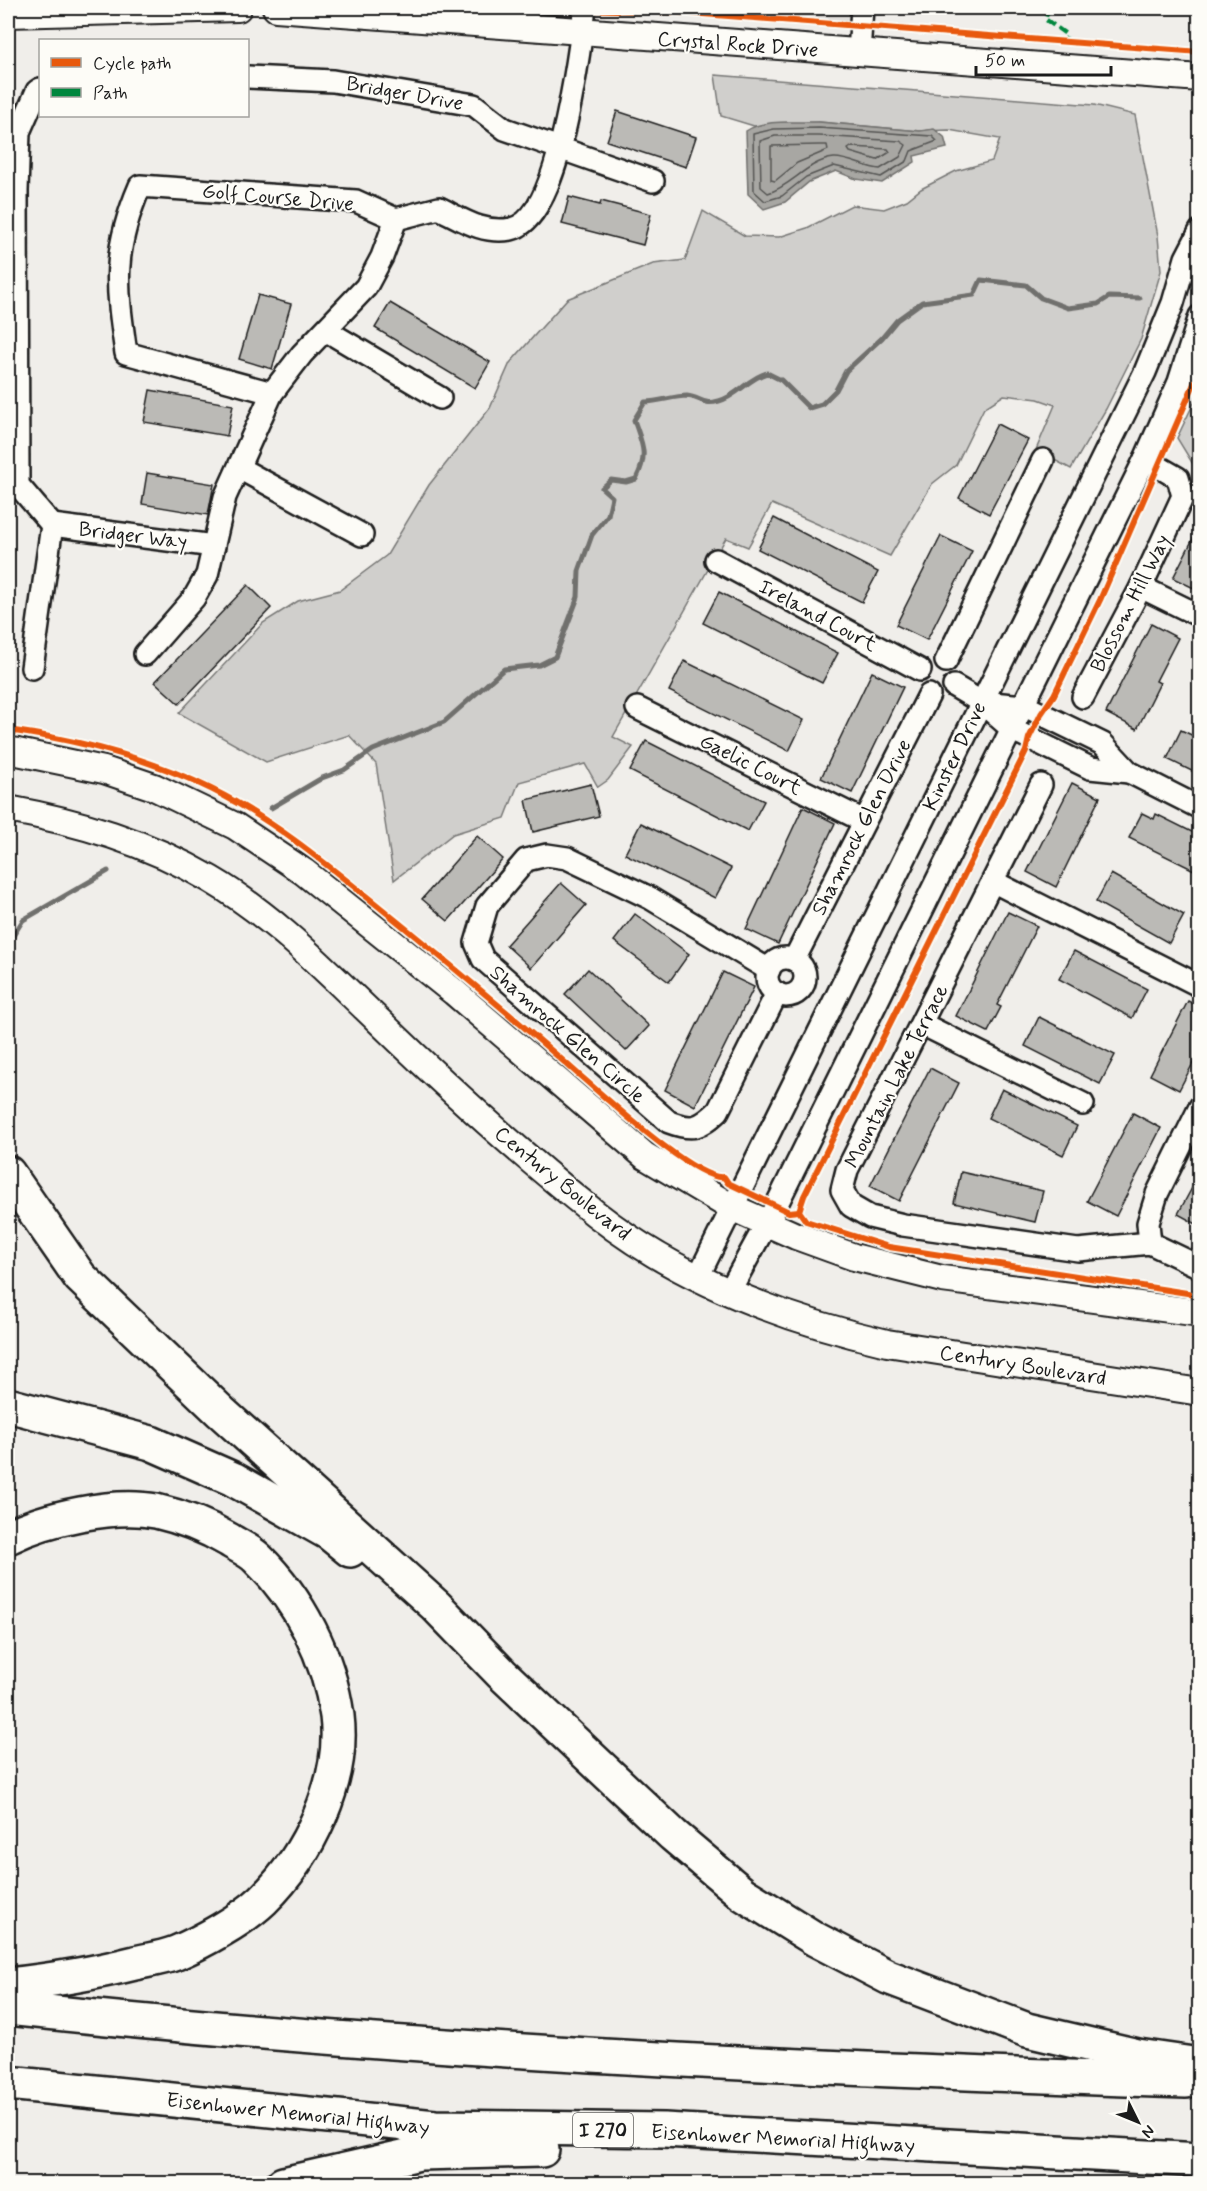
<svg xmlns="http://www.w3.org/2000/svg" width="1207" height="2191" font-family="Mynerve,sans-serif">
<style>
.built{fill:#e0deda}
.green{fill:#d0cfcc;stroke:#767674;stroke-width:1.5}
.water{fill:#a8a7a3;stroke:#706f6d;stroke-width:1.5}
.lines{fill:none;stroke-linecap:round;stroke-linejoin:round}
.shore{stroke:#545452;stroke-width:1.5}
.stream{stroke:#706f6d;stroke-width:5}
.building{fill:#bbbab6;stroke:#1c1c1c;stroke-width:1.5}
.minor-casing{stroke:#1c1c1c;stroke-width:26}
.tertiary-casing{stroke:#1c1c1c;stroke-width:30}
.motorway-casing{stroke:#1c1c1c;stroke-width:38}
.minor{stroke:#fdfcf7;stroke-width:21}
.tertiary{stroke:#fdfcf7;stroke-width:26}
.motorway{stroke:#fdfcf7;stroke-width:33}
.quiet{stroke:#00873e;stroke-width:4.5;stroke-dasharray:9 4.5;stroke-linecap:butt}
.cycleway-casing{stroke:#fdfcf7;stroke-width:10}
.cycleway{stroke:#e8590c;stroke-width:6}
.labels{text-anchor:middle;stroke-width:4.5;stroke-linejoin:round;paint-order:stroke}
.shield{fill:#fdfcf7;stroke:#605f5e;stroke-width:1.5}
.shield-label{font-size:20px;font-weight:bold;fill:#1c1c1c}
.street-label{font-size:21px;fill:#1c1c1c;stroke:#fdfcf7}
</style>
<rect width="100%" height="100%" fill="#f0eeea"/>
<filter id="ink" filterUnits="userSpaceOnUse"><feTurbulence type="fractalNoise" baseFrequency=".0167" numOctaves="2"/><feDisplacementMap in="SourceGraphic" scale="12" xChannelSelector="R" yChannelSelector="G"/><feConvolveMatrix kernelMatrix="1 2 1 2 8 2 1 2 1" color-interpolation-filters="sRGB"/></filter>
<g filter="url(#ink)">
<!-- built -->
<polygon class="built" points="598,8 853,8 852,16 840,27"/>
<!-- green -->
<g class="green">
<polygon points="715,75 1094,105 1135,115 1158,236 1161,271 1141,339 1106,409 1071,469 1036,450 1055,405 1038,399 1004,395 984,408 956,465 932,484 890,556 772,504 748,547 726,538 613,737 633,747 608,780 598,787 585,764 519,782 505,818 453,834 394,880 376,764 349,735 266,762 179,713 263,623 298,601 340,590 387,555 429,485 490,408 510,363 567,299 653,264 685,260 703,211 745,236 779,237 807,228 852,205 884,209 907,200 921,189 956,171 992,161 1000,139 949,130 920,131 819,122 754,126 721,116"/>
<polygon points="1199,392 1200,474 1199,474 1177,438"/>
</g>
<!-- water -->
<path class="water" d="M819,122l101,9 14,-2 10,8 3,11 -33,8 1,6 -33,21 -26,-4 -20,-8 -27,11 -24,20 -21,7 -16,-15 -2,-63c19,-13 51,-8 73,-9z"/>
<g class="lines">
<!-- shore -->
<g class="shore">
<polygon points="819,128 932,136 937,141 911,151 907,161 881,177 834,166 806,177 782,196 765,201 754,191 753,134 774,129"/>
<path d="M775,136h44l81,5 6,4 -6,12 -20,12c-13,-1 -35,-12 -46,-11 -27,3 -42,28 -66,35l-7,-6 -1,-46z"/>
<polygon points="819,145 827,145 828,150 797,163 775,181 771,180 771,146"/>
<polygon points="851,147 888,149 890,152 877,160 850,152 848,149"/>
</g>
<!-- stream -->
<g class="stream">
<path d="M271,808l51,-30 22,-8 29,-20 71,-28 60,-53 35,-4 16,-8 23,-60 1,-26 13,-36 16,-20 4,-18 -10,-9 9,-8 15,2 10,-3c13,-25 6,-35 -2,-59l11,-18c15,0 28,-6 42,-6 13,1 16,10 32,5 19,-5 29,-23 48,-28l14,7 28,28 13,-4 14,-14 10,-19 36,-33 15,-18 25,-18 52,-7 7,-15 45,5 15,13 27,10 30,-4 11,-7 31,1"/>
<polyline points="8,944 23,920 108,871"/>
</g>
</g>
<!-- building -->
<g class="building">
<polygon points="617,111 696,137 686,167 607,141"/>
<polygon points="569,197 600,205 601,201 651,214 643,245 562,224"/>
<polygon points="258,295 291,304 272,369 239,359"/>
<polygon points="390,303 490,362 475,388 375,328"/>
<polygon points="150,390 233,405 227,436 144,422"/>
<polygon points="997,424 1028,440 989,514 959,498"/>
<polygon points="147,473 214,484 208,515 142,504"/>
<polygon points="774,518 878,572 862,602 758,549"/>
<polygon points="1200,525 1200,591 1173,578"/>
<polygon points="941,536 972,551 927,640 896,625"/>
<polygon points="248,585 271,608 179,704 155,682"/>
<polygon points="719,592 838,653 822,683 703,623"/>
<polygon points="1151,624 1178,638 1156,681 1160,683 1137,729 1106,713"/>
<polygon points="684,661 804,720 789,751 669,691"/>
<polygon points="872,672 903,687 852,793 821,778"/>
<polygon points="1181,730 1200,739 1200,775 1167,759"/>
<polygon points="646,741 764,801 748,831 630,771"/>
<polygon points="1072,783 1100,797 1056,887 1027,872"/>
<polygon points="591,784 599,816 533,832 526,800"/>
<polygon points="803,807 835,823 778,944 746,929"/>
<polygon points="1142,813 1154,819 1156,814 1200,836 1200,873 1129,838"/>
<polygon points="641,823 731,868 715,898 625,854"/>
<polygon points="477,836 503,859 448,921 422,899"/>
<polygon points="1111,874 1184,915 1169,943 1096,902"/>
<polygon points="561,883 586,905 531,968 506,945"/>
<polygon points="1008,912 1037,926 997,1005 1001,1007 988,1032 956,1016"/>
<polygon points="635,914 689,954 669,982 614,941"/>
<polygon points="1074,951 1147,989 1132,1018 1059,979"/>
<polygon points="588,969 649,1026 626,1051 565,994"/>
<polygon points="723,972 754,987 695,1106 665,1090"/>
<polygon points="1188,1001 1200,1007 1200,1050 1179,1090 1150,1075"/>
<polygon points="1039,1017 1115,1055 1100,1084 1025,1046"/>
<polygon points="930,1068 959,1083 899,1201 870,1186"/>
<polygon points="1002,1089 1077,1126 1063,1155 988,1118"/>
<polygon points="1133,1113 1161,1128 1116,1216 1087,1201"/>
<polygon points="961,1172 1043,1191 1035,1222 954,1203"/>
<polygon points="1200,1173 1200,1226 1178,1214"/>
</g>
<g class="lines">
<defs>
<g id="minor">
<polyline points="859,53 862,8"/>
<polyline points="248,77 333,81 474,105 505,129 653,181"/>
<polyline points="327,331 440,398"/>
<path d="M272,393l-146,-40c-10,-68 -14,-102 14,-167l216,15 40,18 43,-11c24,12 44,26 72,21 49,-10 68,-177 74,-221"/>
<polyline points="239,468 362,535"/>
<polyline points="52,525 214,546"/>
<polyline points="716,560 920,670"/>
<polyline points="1141,587 1200,616"/>
<polyline points="145,654 194,598 207,575 225,497 272,393 302,354 366,287 382,257 396,219"/>
<polyline points="946,661 1043,460"/>
<polyline points="32,668 52,525 18,485 17,191 19,132 37,91 40,89"/>
<polyline points="954,686 981,702 1013,730 1090,768 1129,772"/>
<polyline points="1083,697 1141,587 1183,496 1178,478 1145,459"/>
<polyline points="981,702 1025,706 1103,744 1129,772 1200,808"/>
<polyline points="637,708 864,821"/>
<polyline points="1041,785 847,1170 842,1190 851,1206 870,1217 903,1225 1078,1250 1150,1243 1200,1267"/>
<polyline points="994,882 1200,986"/>
<circle cx="786" cy="977" r="19"/>
<polyline points="794,960 929,695"/>
<path d="M769,970l-119,-72 -83,-40 -20,-3 -21,5 -39,46 -11,37 7,16 186,163c24,9 31,6 49,-11l59,-118"/>
<polyline points="922,1024 1083,1104"/>
<polyline points="1150,1243 1148,1223 1157,1194 1200,1107"/>
<polyline points="698,1277 1145,372 1173,303 1186,258 1200,231"/>
<polyline points="729,1292 776,1206 1145,459 1179,382 1200,316"/>
</g>
<g id="tertiary">
<polyline points="276,8 1200,78"/>
<polyline points="8,14 238,8"/>
<polyline points="8,750 104,770 154,787 235,826 304,872 454,992 645,1156 731,1207 796,1236 854,1257 942,1279 1200,1313"/>
<path d="M8,809c71,13 139,33 202,70 65,38 115,91 169,142 69,67 141,133 217,193 84,66 187,105 291,129l313,49"/>
</g>
<g id="motorway">
<polyline points="8,1173 80,1277 221,1412 436,1606 502,1674 673,1835 743,1894 815,1939 888,1977 1027,2030 1138,2056 1200,2065"/>
<polyline points="8,1405 151,1443 233,1479 329,1533 350,1550"/>
<path d="M8,1537c38,-19 106,-34 148,-26 26,6 51,16 73,29 9,6 20,10 28,18 42,41 72,99 80,158 8,65 -29,140 -74,184 -21,20 -61,42 -87,53 -13,5 -28,7 -41,10 -44,11 -82,17 -127,22"/>
<path d="M8,2008c391,42 784,60 1178,73"/>
<polyline points="8,2083 435,2127 664,2130 1200,2160"/>
<polyline points="283,2184 420,2153 542,2150"/>
</g>
</defs>
<!-- minor casing -->
<use href="#minor" class="minor-casing"/>
<!-- tertiary casing -->
<use href="#tertiary" class="tertiary-casing"/>
<!-- motorway casing -->
<use href="#motorway" class="motorway-casing"/>
<!-- minor -->
<use href="#minor" class="minor"/>
<!-- tertiary -->
<use href="#tertiary" class="tertiary"/>
<!-- motorway -->
<use href="#motorway" class="motorway"/>
<!-- quiet -->
<polyline class="quiet" points="1049,8 1045,19 1067,35 1066,41"/>
<defs>
<g id="cycleway">
<polyline points="585,9 676,12 1200,52"/>
<polyline points="1200,370 1100,600 1054,695 1041,714 1029,738 1026,751 804,1196 799,1211 806,1221 889,1247 1200,1295"/>
<path d="M8,730c70,10 139,27 203,59 65,32 120,79 177,125 64,52 128,105 190,160 24,20 118,108 146,103l4,6 61,29 10,-1"/>
</g>
</defs>
<!-- cycleway casing -->
<use href="#cycleway" class="cycleway-casing"/>
<!-- cycleway -->
<use href="#cycleway" class="cycleway"/>
</g>
</g>
<g class="labels">
<!-- shield labels -->
<rect class="shield" x="573" y="2113" width="60" height="34" rx="4.5"/>
<g class="shield-label">
<text x="603" y="2137">I 270</text>
</g>
<!-- street labels -->
<g class="street-label">
<text transform="translate(738 44) rotate(4)" y="7">Crystal Rock Drive</text>
<text transform="translate(405 93) rotate(10)" y="7">Bridger Drive</text>
<text transform="translate(278 197) rotate(5)" y="7">Golf Course Drive</text>
<text transform="translate(133 535) rotate(7)" y="7">Bridger Way</text>
<text transform="translate(1130 603) rotate(-63)" y="7">Blossom Hill Way</text>
<text transform="translate(818 615) rotate(28)" y="7">Ireland Court</text>
<text transform="translate(954 756) rotate(-64)" y="7">Kinster Drive</text>
<text transform="translate(751 764) rotate(27)" y="7">Gaelic Court</text>
<text transform="translate(861 827) rotate(-63)" y="7">Shamrock Glen Drive</text>
<text transform="translate(568 1034) rotate(41)" y="7">Shamrock Glen Circle</text>
<text transform="translate(896 1076) rotate(-63)" y="7">Mountain Lake Terrace</text>
<text transform="translate(563 1183) rotate(39)" y="7">Century Boulevard</text>
<text transform="translate(1023 1365) rotate(9)" y="7">Century Boulevard</text>
<text transform="translate(298 2113) rotate(6)" y="7">Eisenhower Memorial Highway</text>
<text transform="translate(783 2138) rotate(3)" y="7">Eisenhower Memorial Highway</text>
</g>
</g>
<!-- margin -->
<rect width="1207" height="2191" fill="none" stroke="#fdfcf7" stroke-width="30"/>
<rect x="15" y="15" width="1177" height="2161" fill="none" stroke="#1c1c1c" stroke-width="2" filter="url(#ink)"/>
<!-- legend -->
<rect x="39" y="39" width="210" height="78" fill="#fdfcf7" stroke="#a3a29f" stroke-width="1.5"/>
<rect x="51" y="58" width="30" height="9" fill="#e8590c" stroke="#a3a29f" stroke-width="1.5"/>
<text x="93" y="69" font-size="18" fill="#1c1c1c">Cycle path</text>
<rect x="51" y="88" width="30" height="9" fill="#00873e" stroke="#a3a29f" stroke-width="1.5"/>
<text x="93" y="99" font-size="18" fill="#1c1c1c">Path</text>
<!-- north arrow -->
<g transform="translate(1138 2122) rotate(133)" stroke="#fdfcf7" stroke-width="4.5" paint-order="stroke">
<path d="M0-4.5L10 22L0 15L-10 22Z" fill="#1c1c1c"/>
<text y="-9" font-size="16" font-weight="bold" text-anchor="middle" fill="#1c1c1c">N</text>
</g>
<!-- scale -->
<path d="M976 66v9h135v-9" fill="none" stroke="#1c1c1c" stroke-width="3"/>
<text x="985" y="66" font-size="18" fill="#1c1c1c" stroke="#fdfcf7" stroke-width="4.5" paint-order="stroke">50 m</text>
</svg>
